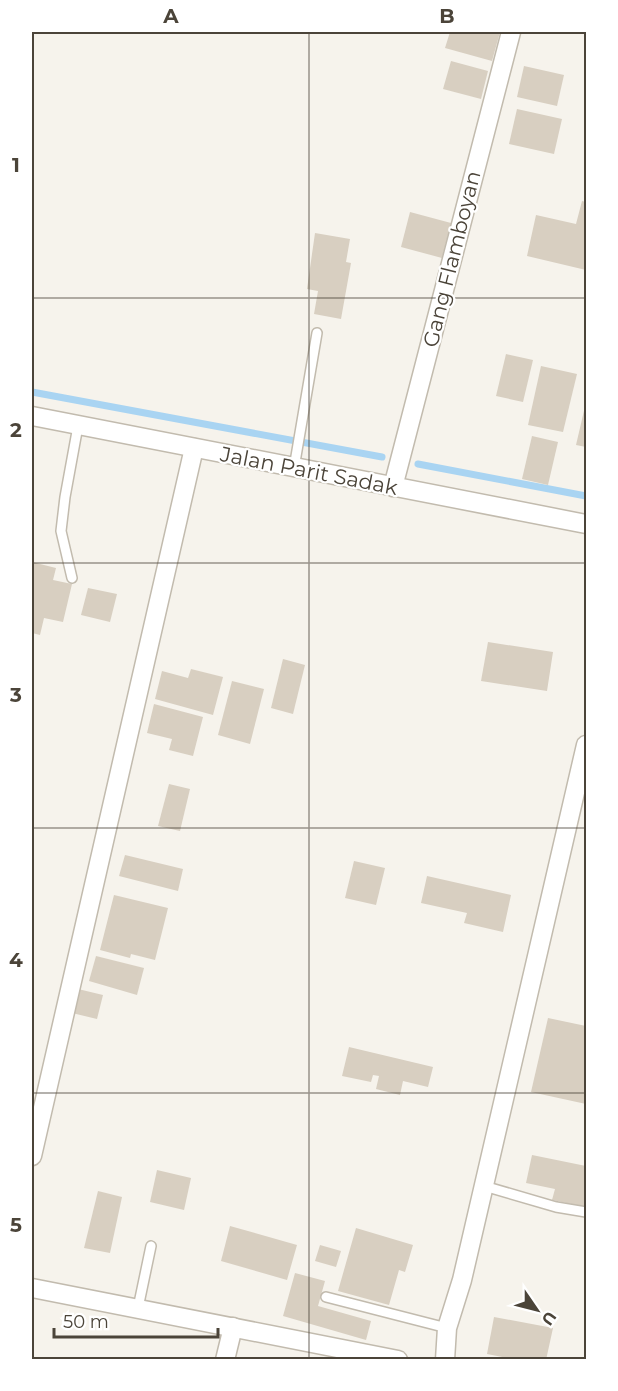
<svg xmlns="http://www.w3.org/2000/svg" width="618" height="1391" font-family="Montserrat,sans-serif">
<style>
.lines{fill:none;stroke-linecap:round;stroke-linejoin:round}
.stream{stroke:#a9d4f2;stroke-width:7}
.building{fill:#d8cfc1}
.lane-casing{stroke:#c2bbae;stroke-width:12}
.street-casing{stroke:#c2bbae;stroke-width:21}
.lane{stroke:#fff;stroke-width:9}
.street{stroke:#fff;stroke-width:18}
.grid{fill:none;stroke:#4b4439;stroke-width:1.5;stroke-opacity:0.55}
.labels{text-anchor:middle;stroke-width:4.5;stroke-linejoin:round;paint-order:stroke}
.street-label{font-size:21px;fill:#4b4439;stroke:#fff}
.neatline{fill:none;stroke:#4b4439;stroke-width:2}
.grid-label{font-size:20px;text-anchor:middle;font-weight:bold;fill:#4b4439}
</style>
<rect width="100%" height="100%" fill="#f6f3ec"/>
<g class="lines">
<!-- stream -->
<g class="stream">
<polyline points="32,392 382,457"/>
<polyline points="418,464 586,496"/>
</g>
</g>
<!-- building -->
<g class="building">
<polygon points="450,32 500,32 492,61 445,48"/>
<polygon points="451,61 488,71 481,99 443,89"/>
<polygon points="524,66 564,75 557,106 517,97"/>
<polygon points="517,109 562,119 554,154 509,144"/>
<polygon points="582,201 586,202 586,270 527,256 536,215 576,224"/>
<polygon points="410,212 451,223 442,258 401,247"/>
<polygon points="315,233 350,239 346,262 351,263 341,319 314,314 318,291 307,289"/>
<polygon points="506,354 533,360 523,402 496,396"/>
<polygon points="541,366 577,374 563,432 528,425"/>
<polygon points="586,402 586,447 576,445"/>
<polygon points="532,436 558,442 548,485 522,479"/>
<polygon points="32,562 56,568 53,580 72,584 63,622 44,618 40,635 32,633"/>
<polygon points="88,588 117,594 110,622 81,615"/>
<polygon points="488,642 553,652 547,691 481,681"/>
<polygon points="283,659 305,665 293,714 271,708"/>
<polygon points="191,669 223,677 213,715 155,699 162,671 188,678"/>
<polygon points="232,681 264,689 250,744 218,735"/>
<polygon points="154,704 203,717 193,756 169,750 172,739 147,733"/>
<polygon points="169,784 190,789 180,831 158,826"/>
<polygon points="125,855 183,869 178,891 119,876"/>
<polygon points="354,861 385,868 376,905 345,898"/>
<polygon points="427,876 511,895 503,932 464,923 467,913 421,903"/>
<polygon points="114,895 168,908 155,960 131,954 130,958 100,950"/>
<polygon points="96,956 144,968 137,995 89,981"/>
<polygon points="78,989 103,995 97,1019 72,1013"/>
<polygon points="548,1018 586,1026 586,1104 531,1092"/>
<polygon points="349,1047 433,1067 428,1087 403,1081 400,1095 376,1089 379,1076 373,1075 371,1082 342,1076"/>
<polygon points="532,1155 586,1166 586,1207 552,1200 555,1189 526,1183"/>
<polygon points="157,1170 191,1178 184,1210 150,1202"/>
<polygon points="98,1191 122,1197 110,1253 84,1248"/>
<polygon points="230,1226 297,1245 287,1280 221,1261"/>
<polygon points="356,1228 413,1245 405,1272 399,1270 389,1305 338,1291"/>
<polygon points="320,1245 341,1251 336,1267 315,1261"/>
<polygon points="295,1273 325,1281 318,1306 371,1321 366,1340 283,1316"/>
<polygon points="494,1317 553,1328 546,1360 517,1360 487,1354"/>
</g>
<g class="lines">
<defs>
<g id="lane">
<polyline points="294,468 317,333"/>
<polyline points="72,578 61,531 65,497 78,426"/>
<polyline points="484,1186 556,1207 586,1212"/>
<polyline points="326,1297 447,1328"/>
<polyline points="138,1308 151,1246"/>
</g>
<g id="street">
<polyline points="32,416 586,524"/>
<polyline points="393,487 511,32"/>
<polyline points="32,1156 194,448"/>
<polyline points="32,1288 398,1360"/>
<polyline points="225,1360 233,1327"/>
<polyline points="445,1360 447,1328 462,1280 586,745"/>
</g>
</defs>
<!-- lane casing -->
<use href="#lane" class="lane-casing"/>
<!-- street casing -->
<use href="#street" class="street-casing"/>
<!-- lane -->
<use href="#lane" class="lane"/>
<!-- street -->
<use href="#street" class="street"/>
</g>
<!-- grid -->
<path class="grid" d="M309,32v1328M32,298h554M32,563h554M32,828h554M32,1093h554"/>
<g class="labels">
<!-- street labels -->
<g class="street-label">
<text transform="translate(452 259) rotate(-76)" y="7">Gang Flamboyan</text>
<text transform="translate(309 471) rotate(11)" y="7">Jalan Parit Sadak</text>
</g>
</g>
<!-- border -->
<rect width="618" height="1391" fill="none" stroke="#ffffff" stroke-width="66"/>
<!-- north arrow -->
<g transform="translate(537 1310) rotate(125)" stroke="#ffffff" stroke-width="4.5" paint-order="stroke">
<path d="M0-4.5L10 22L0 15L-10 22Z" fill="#4b4439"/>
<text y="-9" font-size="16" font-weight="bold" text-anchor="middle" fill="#4b4439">U</text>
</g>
<!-- scale -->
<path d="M54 1328v9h164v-9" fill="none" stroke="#4b4439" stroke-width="3"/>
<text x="63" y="1328" font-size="18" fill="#4b4439" stroke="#ffffff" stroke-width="4.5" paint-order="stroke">50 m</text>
<rect x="33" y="33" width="552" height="1325" class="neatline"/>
<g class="grid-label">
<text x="171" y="23">A</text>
<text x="447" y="23">B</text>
<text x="16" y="172">1</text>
<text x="16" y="437">2</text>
<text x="16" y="702">3</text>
<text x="16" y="967">4</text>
<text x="16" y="1232">5</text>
</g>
</svg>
